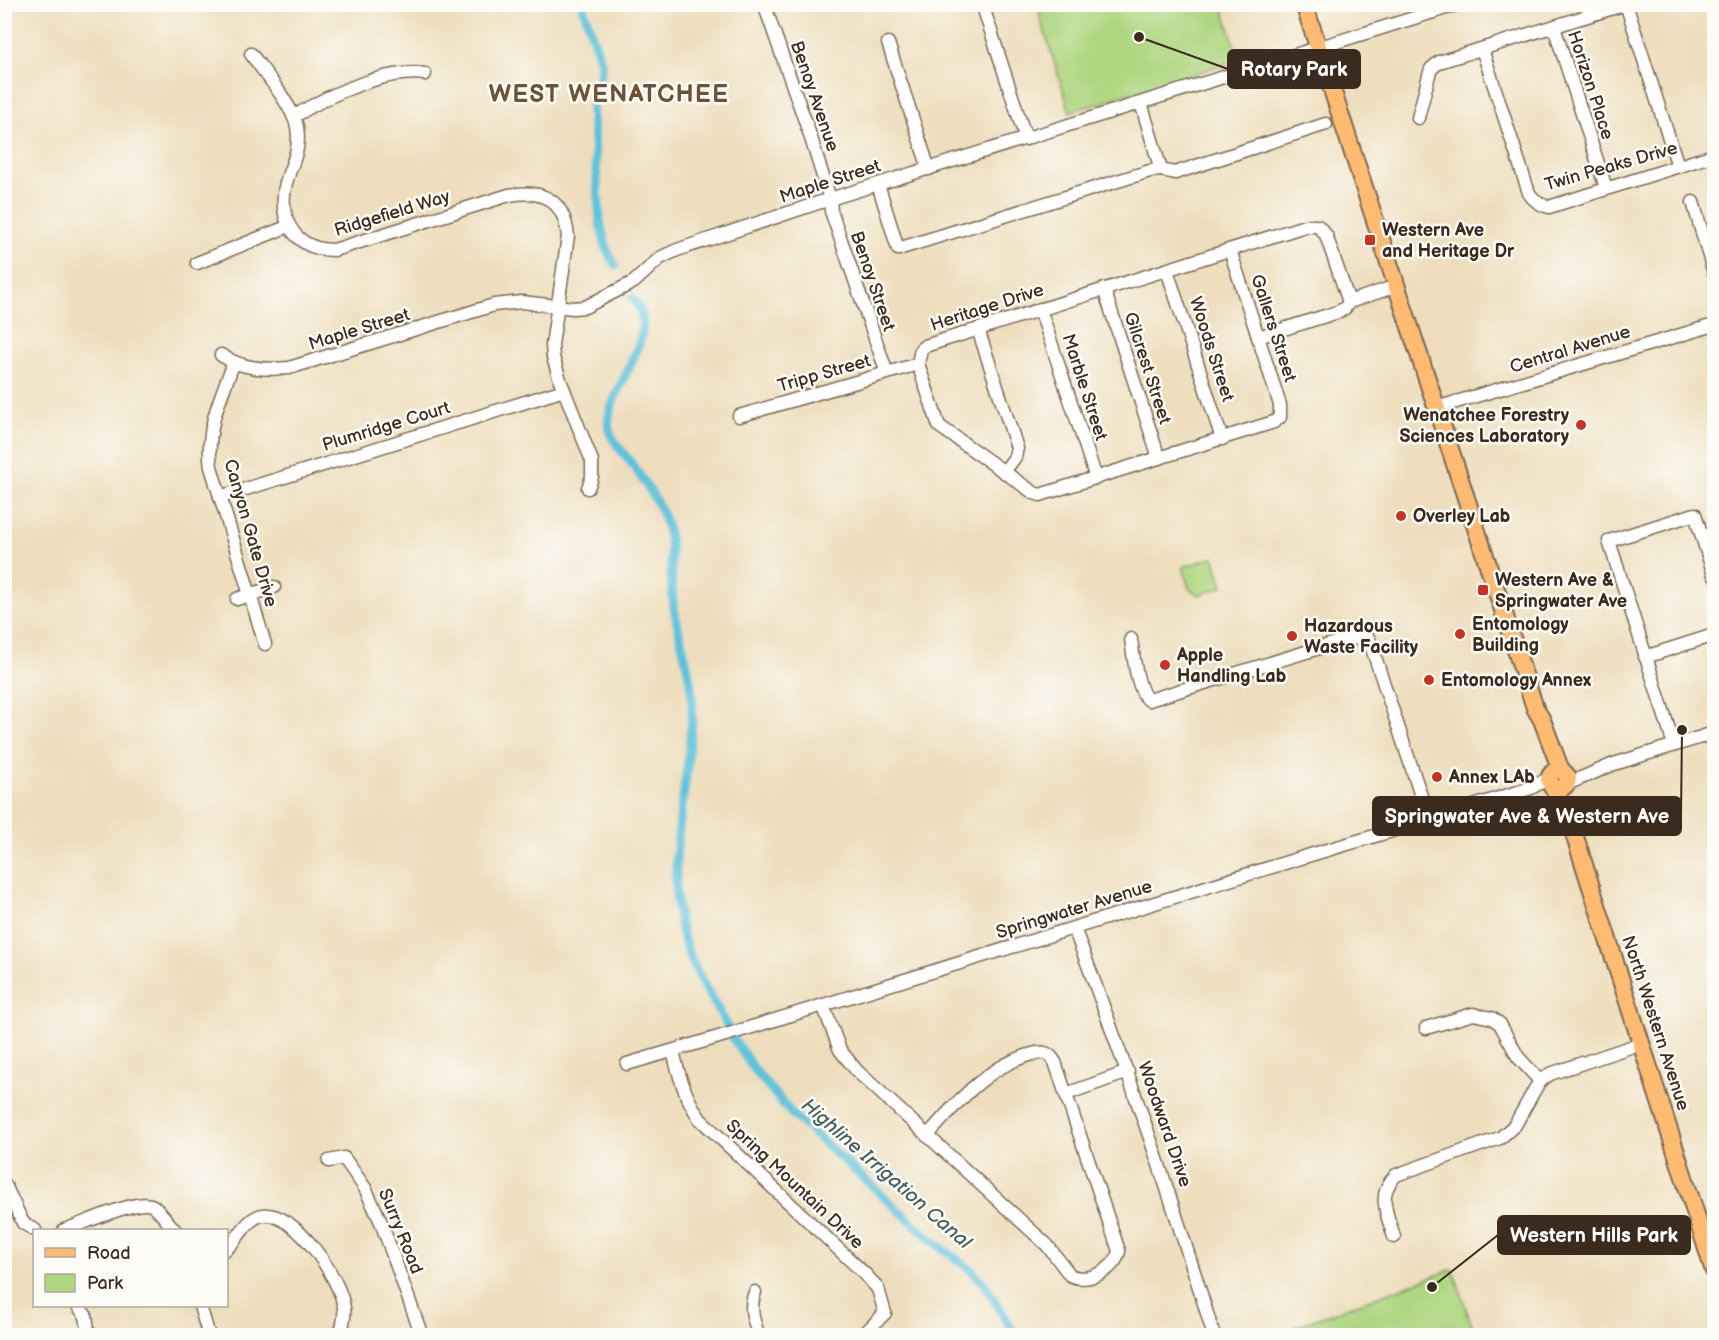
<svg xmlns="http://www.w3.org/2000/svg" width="1719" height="1340" font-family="'Balsamiq Sans',sans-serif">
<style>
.green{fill:#afd781;stroke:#758050;stroke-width:1.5}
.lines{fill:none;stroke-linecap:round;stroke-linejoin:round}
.canal{stroke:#5ec2db;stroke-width:9}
.minor-casing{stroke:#7a6956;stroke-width:15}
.major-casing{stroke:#7a6956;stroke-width:20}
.minor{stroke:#fff;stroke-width:12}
.major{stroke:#ffbb71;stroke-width:16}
.poi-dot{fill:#c8321e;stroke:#fdfcf7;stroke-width:2}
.labels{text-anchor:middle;stroke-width:5;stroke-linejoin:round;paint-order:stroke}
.street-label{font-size:18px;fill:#3b2a1e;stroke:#fdfcf7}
.poi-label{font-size:18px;font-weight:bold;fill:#3b2a1e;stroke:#fdfcf7;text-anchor:start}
.water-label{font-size:20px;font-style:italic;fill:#475f60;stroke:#fdfcf7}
.district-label{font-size:24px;font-weight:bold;letter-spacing:1.5px;fill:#6d5234;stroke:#fdfcf7}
.leader{fill:none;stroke:#3b2a1e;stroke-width:2}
.callout-dot{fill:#3b2a1e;stroke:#fdfcf7;stroke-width:2}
.callout{fill:#3b2a1e;stroke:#3b2a1e;stroke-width:2}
.callout-label{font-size:20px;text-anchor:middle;font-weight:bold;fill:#fff}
</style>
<rect width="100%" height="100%" fill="#fdfcf7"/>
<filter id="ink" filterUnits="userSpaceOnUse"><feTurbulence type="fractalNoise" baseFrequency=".0167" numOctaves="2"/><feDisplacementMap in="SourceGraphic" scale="12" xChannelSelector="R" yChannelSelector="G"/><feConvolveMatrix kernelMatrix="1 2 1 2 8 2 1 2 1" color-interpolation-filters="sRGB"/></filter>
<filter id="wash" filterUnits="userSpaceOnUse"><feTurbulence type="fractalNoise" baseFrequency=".008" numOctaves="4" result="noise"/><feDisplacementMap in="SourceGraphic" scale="24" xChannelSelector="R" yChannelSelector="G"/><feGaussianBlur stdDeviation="1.35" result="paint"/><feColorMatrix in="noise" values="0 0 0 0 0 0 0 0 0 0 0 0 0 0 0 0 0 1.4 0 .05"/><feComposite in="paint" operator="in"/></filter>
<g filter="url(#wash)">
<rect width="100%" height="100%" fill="#eedebd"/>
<!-- green -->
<g class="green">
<polygon points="1044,5 1222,5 1239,60 1070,112 1039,14"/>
<polygon points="1214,557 1223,587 1199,595 1189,589 1183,567"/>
<polygon points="1453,1269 1475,1335 1297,1335 1294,1327"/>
</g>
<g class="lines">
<!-- canal -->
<g class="canal">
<path d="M582,4l20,61c-1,16 -11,30 -10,47l8,111 7,27 8,15"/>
<path d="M632,298c36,35 -31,96 -23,132 3,11 13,21 20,30 14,20 32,44 38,67 6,24 3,49 6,73 4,31 15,62 19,93 1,15 0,31 -2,46 -5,65 -24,128 -8,194 9,34 29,63 46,94"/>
<polyline points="733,1038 753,1068 791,1113 934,1242 970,1269 986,1286 1016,1336"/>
</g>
</g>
</g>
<g filter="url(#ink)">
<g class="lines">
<defs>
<g id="minor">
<polyline points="764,4 810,135 830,199 831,211 887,373"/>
<polyline points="1626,4 1678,166"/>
<polyline points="985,13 1026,139"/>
<polyline points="1554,27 1606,188"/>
<polyline points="888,43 929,169"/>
<path d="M1482,49l47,144c5,8 11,12 20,14l165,-52"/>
<path d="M251,54c13,18 42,52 46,73 5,29 -11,42 -13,67 -3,34 17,56 50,56l175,-55c34,-6 55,5 59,41l-16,109 1,12 7,23 32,81v16l-4,11"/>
<polyline points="1141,103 1161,170 1175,173 1326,124"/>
<path d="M295,116c33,-21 90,-47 130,-42"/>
<polyline points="1418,118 1429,75 1431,69 1439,62 1626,4"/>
<polyline points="878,184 898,249 1150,171 1161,170"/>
<polyline points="1693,202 1714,273"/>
<polyline points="1230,250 1280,405 1280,417 1274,422 1040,495 1034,493 939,426 918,364 921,349 925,346 1305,226 1318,226 1326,235 1349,302"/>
<polyline points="197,263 289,226"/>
<polyline points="1167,270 1222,439"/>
<polyline points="1104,289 1159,458"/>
<polyline points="1040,309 1096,478"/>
<polyline points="978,329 1017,448 1015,457 1004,472"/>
<polyline points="1258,337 1338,312 1345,308 1349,302 1396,286"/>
<path d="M221,355c21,14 43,15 68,13l205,-63 28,-3 51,6 12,-1 49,-25 26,-24 17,-8 153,-51 629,-195"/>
<path d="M234,362c-13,35 -29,67 -23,105l54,177"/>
<polyline points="1436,408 1714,325"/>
<polyline points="739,416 918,364"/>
<polyline points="220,497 564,390"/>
<polyline points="237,599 274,587"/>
<path d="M1131,639c2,14 6,54 18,61l203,-62 17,1 60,181"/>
<polyline points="1645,657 1714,635"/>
<polyline points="1674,745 1609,541 1695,514 1714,575"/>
<polyline points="1567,784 1614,764 1714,733"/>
<path d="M1074,928c51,134 98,270 140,408"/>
<path d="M823,1005l17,45 17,21 190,174 23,30c17,9 46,-5 49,-24l-64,-189c-2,-3 -4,-6 -6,-7 -8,-5 -16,-1 -23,1 -42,13 -71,49 -99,80"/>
<polyline points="1426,1028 1473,1014 1492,1018 1500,1024 1518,1057 1540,1081"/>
<path d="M673,1051c6,25 12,46 27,68l166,156 12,14 7,24 -23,23"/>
<polyline points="627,1064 739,1031 1317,853 1429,820 1531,788 1549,778"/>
<polyline points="1066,1094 1128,1072"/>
<polyline points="329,1161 344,1158 365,1188 381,1222 422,1336"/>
<polyline points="4,1183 23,1223 35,1230"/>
<path d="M64,1230c17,-5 75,-33 89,-24 8,6 15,17 22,24"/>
<path d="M1394,1237c-7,-24 -18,-42 2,-62l104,-37 15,-13 20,-36 5,-8 10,-7 92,-31"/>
<path d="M226,1249c13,-10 21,-32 37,-34 33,-4 78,65 81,93 1,10 -1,19 -5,28"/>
<path d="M755,1292c-6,16 -2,28 4,44"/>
<polyline points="78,1306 86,1316 89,1336"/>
<polyline points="200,1306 209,1336"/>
</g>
<g id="major">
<path d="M1304,4l231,704 7,12 18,48 8,9c0,10 -8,14 -16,10l-3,-7c1,-7 6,-11 13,-9"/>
<polyline points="1554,788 1564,814 1570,821 1714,1271"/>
</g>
</defs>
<!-- minor casing -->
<use href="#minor" class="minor-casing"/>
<!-- major casing -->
<use href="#major" class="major-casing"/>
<!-- minor -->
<use href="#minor" class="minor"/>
<!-- major -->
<use href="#major" class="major"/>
</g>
</g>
<!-- markers -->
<g class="poi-dot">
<rect x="1364" y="234" width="12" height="12" rx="3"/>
<circle cx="1581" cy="425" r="6"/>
<circle cx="1401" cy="516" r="6"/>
<rect x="1477" y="584" width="12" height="12" rx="3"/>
<circle cx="1460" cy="634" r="6"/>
<circle cx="1292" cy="636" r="6"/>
<circle cx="1165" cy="665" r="6"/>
<circle cx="1429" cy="680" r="6"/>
<circle cx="1437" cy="777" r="6"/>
</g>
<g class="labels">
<!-- street labels -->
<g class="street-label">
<text transform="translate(1591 85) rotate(72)" y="6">Horizon Place</text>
<text transform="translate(815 96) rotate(71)" y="6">Benoy Avenue</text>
<text transform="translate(1611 166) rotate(-16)" y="6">Twin Peaks Drive</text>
<text transform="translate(830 181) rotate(-18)" y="6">Maple Street</text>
<text transform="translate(392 213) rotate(-17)" y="6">Ridgefield Way</text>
<text transform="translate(873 281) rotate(71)" y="6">Benoy Street</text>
<text transform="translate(987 307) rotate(-18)" y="6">Heritage Drive</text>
<text transform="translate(1274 328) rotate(72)" y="6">Gallers Street</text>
<text transform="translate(359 329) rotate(-17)" y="6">Maple Street</text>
<text transform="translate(1212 349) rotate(72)" y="6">Woods Street</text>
<text transform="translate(1570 349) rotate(-17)" y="6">Central Avenue</text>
<text transform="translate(1148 368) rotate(72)" y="6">Gilcrest Street</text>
<text transform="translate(824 373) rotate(-16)" y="6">Tripp Street</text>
<text transform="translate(1085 387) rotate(72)" y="6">Marble Street</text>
<text transform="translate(386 426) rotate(-17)" y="6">Plumridge Court</text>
<text transform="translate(251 533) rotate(74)" y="6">Canyon Gate Drive</text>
<text transform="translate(1074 909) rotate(-17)" y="6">Springwater Avenue</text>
<text transform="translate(1656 1023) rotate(72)" y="6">North Western Avenue</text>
<text transform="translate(1165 1124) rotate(71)" y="6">Woodward Drive</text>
<text transform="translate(795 1184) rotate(43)" y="6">Spring Mountain Drive</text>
<text transform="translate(401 1231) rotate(68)" y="6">Surry Road</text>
</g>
<!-- poi labels -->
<g class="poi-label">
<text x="1382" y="236">Western Ave<tspan x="1382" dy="21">and Heritage Dr</tspan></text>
<text x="1569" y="421" text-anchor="end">Wenatchee Forestry<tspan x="1569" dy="21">Sciences Laboratory</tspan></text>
<text x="1413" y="522">Overley Lab</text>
<text x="1495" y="586">Western Ave &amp;<tspan x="1495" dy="21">Springwater Ave</tspan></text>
<text x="1472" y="630">Entomology<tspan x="1472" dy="21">Building</tspan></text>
<text x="1304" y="632">Hazardous<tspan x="1304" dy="21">Waste Facility</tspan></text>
<text x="1177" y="661">Apple<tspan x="1177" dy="21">Handling Lab</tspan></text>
<text x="1441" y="686">Entomology Annex</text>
<text x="1449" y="783">Annex LAb</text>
</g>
<!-- water labels -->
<g class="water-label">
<text transform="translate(887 1173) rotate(41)" y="7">Highline Irrigation Canal</text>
</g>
<!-- district labels -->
<g class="district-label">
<text x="609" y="102">WEST WENATCHEE</text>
</g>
</g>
<!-- callouts -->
<path class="leader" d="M1139 37L1228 69M1682 730L1681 816M1432 1287L1498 1235"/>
<g class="callout-dot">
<circle cx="1139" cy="37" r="6"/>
<circle cx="1682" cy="730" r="6"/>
<circle cx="1432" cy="1287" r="6"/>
</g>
<g class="callout">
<rect x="1228" y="50" width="132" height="38" rx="6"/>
<rect x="1373" y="797" width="308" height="38" rx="6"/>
<rect x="1498" y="1216" width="192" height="38" rx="6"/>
</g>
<g class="callout-label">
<text x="1294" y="76">Rotary Park</text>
<text x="1527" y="823">Springwater Ave &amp; Western Ave</text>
<text x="1594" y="1242">Western Hills Park</text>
</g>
<!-- margin -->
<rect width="1719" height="1340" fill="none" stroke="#fdfcf7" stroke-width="24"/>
<!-- legend -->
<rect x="33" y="1229" width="195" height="78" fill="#fdfcf7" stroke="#afa8a0" stroke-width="1.5"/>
<rect x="45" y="1248" width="30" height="9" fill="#ffbb71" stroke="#afa8a0" stroke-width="1.5"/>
<text x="87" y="1259" font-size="18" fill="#3b2a1e">Road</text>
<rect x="45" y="1274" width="30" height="18" fill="#afd781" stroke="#afa8a0" stroke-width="1.5"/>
<text x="87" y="1289" font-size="18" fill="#3b2a1e">Park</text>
</svg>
